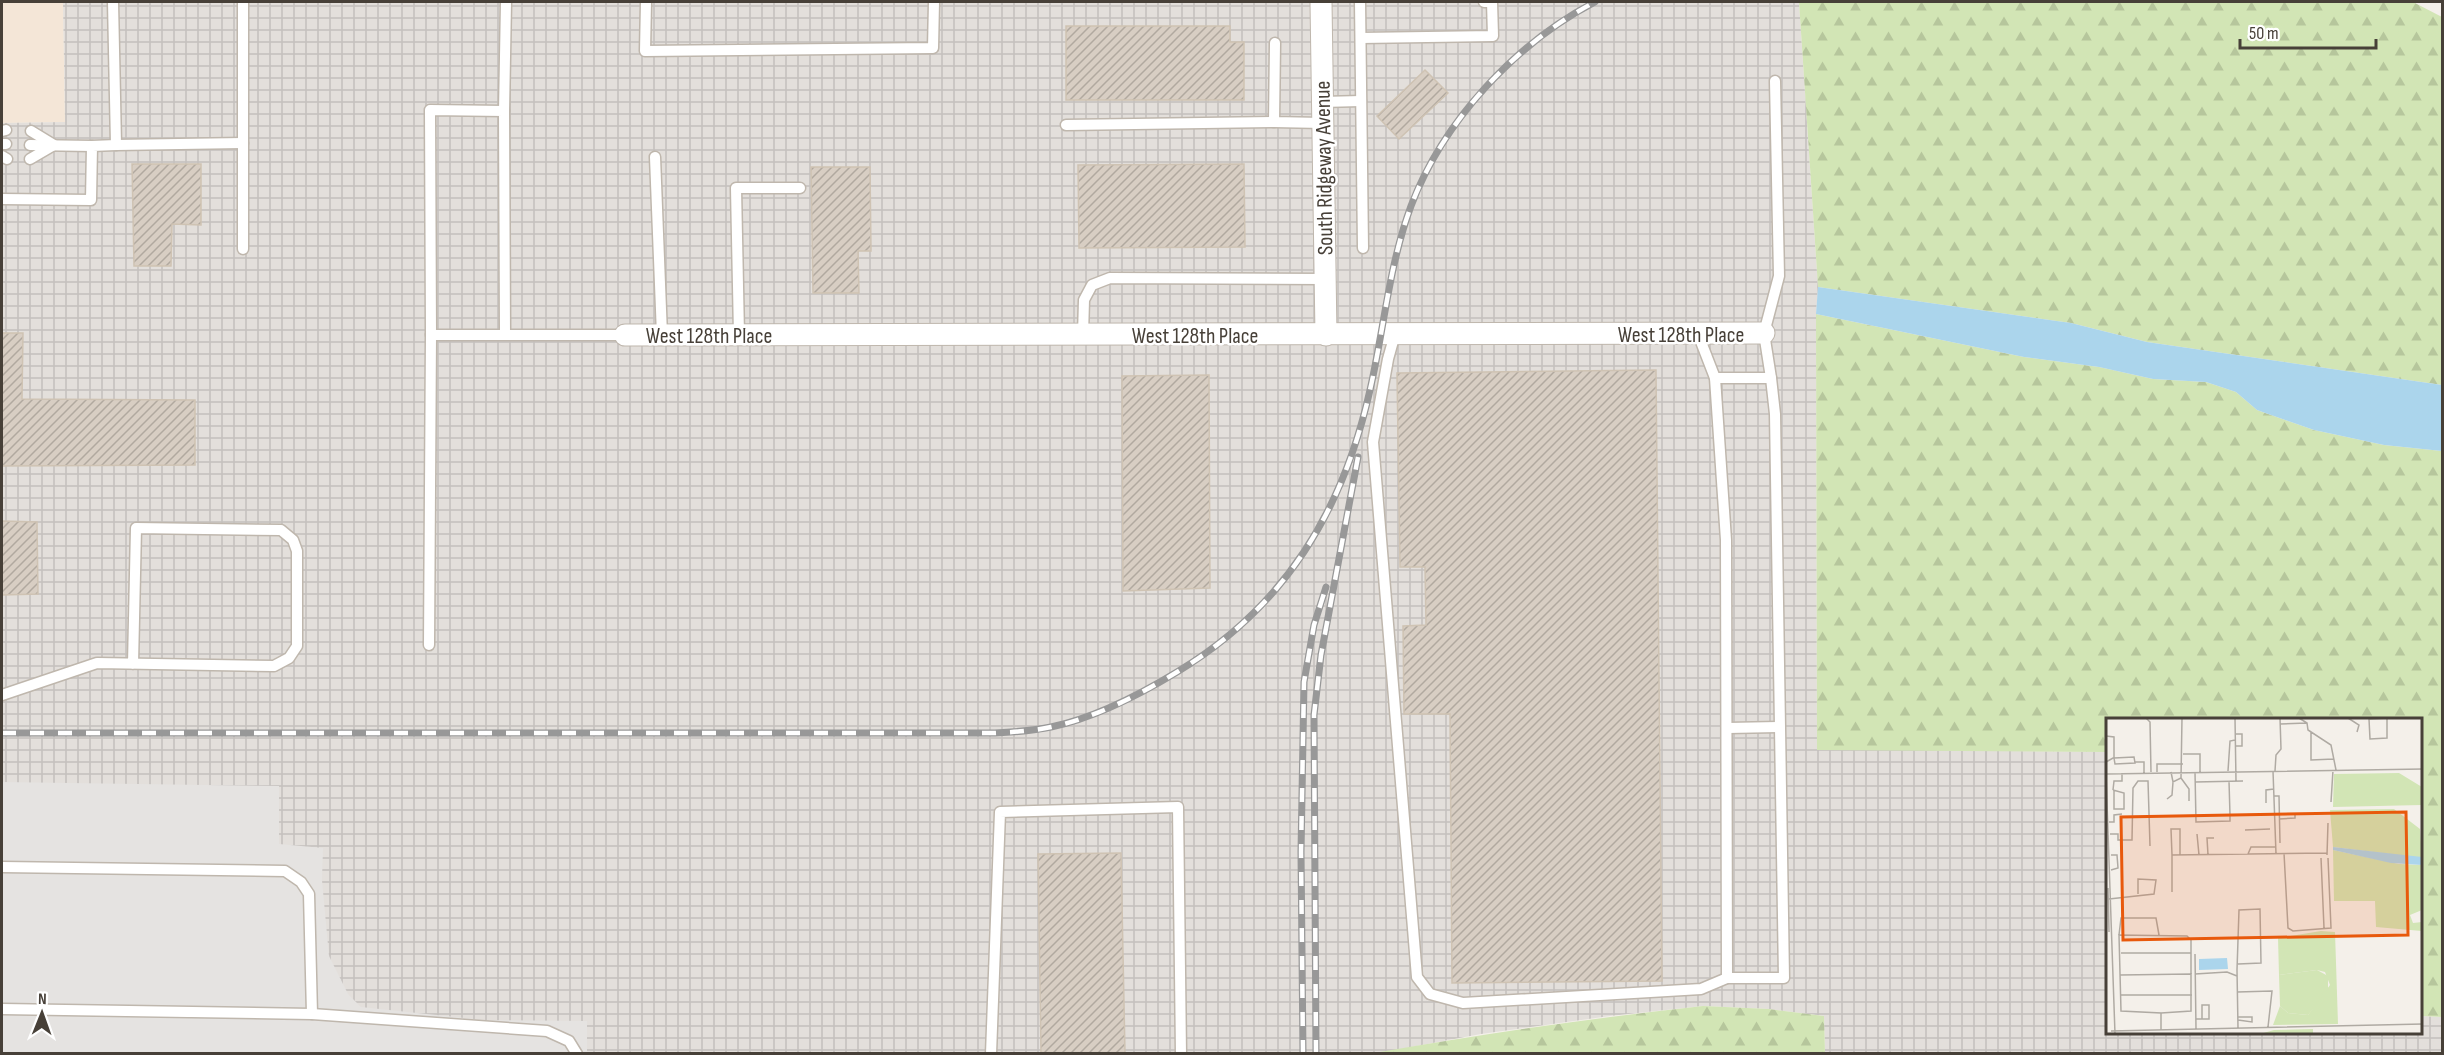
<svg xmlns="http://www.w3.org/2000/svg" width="2444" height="1055" font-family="'Sofia Sans Condensed',sans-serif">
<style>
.commercial{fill:#f4e6d7}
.industrial{fill:url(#industrial-grid)}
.forest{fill:url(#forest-firs)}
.parking{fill:#e5e3e1}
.water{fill:#abd5ec}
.building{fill:url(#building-hatch);stroke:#cfc3b3;stroke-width:1.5}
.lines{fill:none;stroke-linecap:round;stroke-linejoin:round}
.lane-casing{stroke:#bfb7ad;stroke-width:13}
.street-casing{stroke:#bfb7ad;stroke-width:23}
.lane{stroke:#fff;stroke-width:10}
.street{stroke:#fff;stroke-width:21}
.rail-casing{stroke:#989898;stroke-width:7}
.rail{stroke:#fff;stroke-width:4.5;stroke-dasharray:14;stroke-linecap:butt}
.labels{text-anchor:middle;stroke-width:5;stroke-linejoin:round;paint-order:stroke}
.street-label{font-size:22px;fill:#474038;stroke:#fff}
.inset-road{fill:none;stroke:#afaaa3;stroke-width:1.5}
.view{fill:#e8590c;fill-opacity:0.15;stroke:#e8590c;stroke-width:3}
.inset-edge{fill:none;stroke:#474038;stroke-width:3}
</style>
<defs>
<pattern id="industrial-grid" width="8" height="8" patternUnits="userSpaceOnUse" patternTransform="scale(1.5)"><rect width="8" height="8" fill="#e3dfdb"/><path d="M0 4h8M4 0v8" fill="none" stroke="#c4c0bd"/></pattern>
<pattern id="forest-firs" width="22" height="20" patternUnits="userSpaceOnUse" patternTransform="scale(1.5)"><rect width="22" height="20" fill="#d2e5b5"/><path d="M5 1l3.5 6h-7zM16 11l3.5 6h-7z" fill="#b6c69c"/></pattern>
<pattern id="building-hatch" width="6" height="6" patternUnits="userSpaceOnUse" patternTransform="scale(1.5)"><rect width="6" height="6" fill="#d8cec3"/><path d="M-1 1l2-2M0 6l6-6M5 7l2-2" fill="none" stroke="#b1a99f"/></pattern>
</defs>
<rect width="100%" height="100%" fill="#f4f0ea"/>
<!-- commercial -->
<polygon class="commercial" points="2,2 63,2 65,122 2,123"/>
<!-- industrial -->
<polygon class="industrial" points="63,2 1799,2 1818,287 1816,314 1817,749 2108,752 2108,1032 2422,1032 2422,1016 2442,1017 2442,1053 1825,1053 1824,1016 1769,1009 1703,1006 1610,1016 1481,1034 1374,1054 2,1053 2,123 65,122"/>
<!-- forest -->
<g class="forest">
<polygon points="1799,2 2413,2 2442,17 2442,385 2147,342 2071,323 1818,287"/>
<polygon points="1816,314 2024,357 2099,367 2153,379 2206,382 2236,392 2257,410 2314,430 2384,445 2442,451 2442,1017 2422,1016 2422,719 2108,719 2108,752 1817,750"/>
<path d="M1703,1006l66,3 55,7 1,37h-451c109,-19 218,-35 329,-47z"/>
</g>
<!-- parking -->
<polygon class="parking" points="2,782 279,786 279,844 323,848 322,880 329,956 348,994 361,1007 483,1020 587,1021 587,1053 2,1054"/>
<!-- water -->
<polygon class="water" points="1818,287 2071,323 2147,342 2442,385 2442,451 2384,445 2314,430 2257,410 2236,392 2206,382 2153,379 2099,367 2024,357 1816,314"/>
<!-- building -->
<g class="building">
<polygon points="1066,26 1230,26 1230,42 1244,42 1244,100 1066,100"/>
<polygon points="1425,70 1448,93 1399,139 1377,116"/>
<polygon points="132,164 201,164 201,225 172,224 171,266 134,266"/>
<polygon points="1244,164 1245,247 1079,248 1078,165"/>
<polygon points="811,167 870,167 871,251 858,251 859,293 813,293"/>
<polygon points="2,333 23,333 22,399 195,400 195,465 2,466"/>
<polygon points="1656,370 1662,981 1452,983 1450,714 1404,714 1403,626 1426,625 1425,567 1400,567 1397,373"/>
<polygon points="1209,375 1210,588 1123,591 1122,376"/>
<polygon points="2,521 37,522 38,594 2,595"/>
<polygon points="1121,853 1125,1053 1041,1053 1038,854"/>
</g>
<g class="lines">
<defs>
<g id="lane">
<polyline points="243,2 243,249"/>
<polyline points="646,2 645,51 933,48 934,2"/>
<polyline points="1360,2 1363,248"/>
<polyline points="1361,38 1493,36 1492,2 1484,2"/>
<polyline points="1275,43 1274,122 1322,123"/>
<polyline points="1322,102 1361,101"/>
<polyline points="504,111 506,2"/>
<polyline points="1066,125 1274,122"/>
<polyline points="2,131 6,130"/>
<polyline points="2,144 6,144"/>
<polyline points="30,145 92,146"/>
<polyline points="116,145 243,143"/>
<polyline points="2,156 7,159"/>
<polyline points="655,157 662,335"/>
<polyline points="30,159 54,145 31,131"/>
<polyline points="2,199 91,200 92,146 116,145 113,2"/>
<polyline points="1395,334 1388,359 1373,442 1417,977 1430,994 1463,1003 1701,989 1727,978 1784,978 1775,414 1771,378"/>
<polyline points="1698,334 1715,378 1771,378 1764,333 1779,276 1775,81"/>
<polyline points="431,335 430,110 504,111 505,334"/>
<polyline points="739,335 736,188 800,188"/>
<polyline points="1083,335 1084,300 1092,285 1110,278 1325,279"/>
<polyline points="1715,378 1726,540 1727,978"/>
<polyline points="429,645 431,335 625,335"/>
<polyline points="2,695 97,663 274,666 289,658 297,646 297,551 293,540 281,530 136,528 133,664"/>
<polyline points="1728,728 1778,727"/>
<polyline points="2,867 285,871 301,882 309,894 312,1014"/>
<polyline points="2,1009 312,1014 547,1031 569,1041 577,1054"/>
<polyline points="991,1054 1000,812 1178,807 1181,1054"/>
</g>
<g id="street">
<polyline points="1321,2 1326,335"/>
<polyline points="625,335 1764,333"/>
</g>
</defs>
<!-- lane casing -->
<use href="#lane" class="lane-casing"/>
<!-- street casing -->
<use href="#street" class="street-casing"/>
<!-- lane -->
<use href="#lane" class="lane"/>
<!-- street -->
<use href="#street" class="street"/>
<defs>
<g id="rail">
<path d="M2,733h993c19,-1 38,-2 56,-6 44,-9 88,-32 126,-55 108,-65 166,-161 193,-282 14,-61 19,-125 41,-184 32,-85 105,-163 184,-204"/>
<polyline points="1303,1054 1301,852 1304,682 1314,625 1326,587"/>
<polyline points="1316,1054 1314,715 1321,655 1358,457"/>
</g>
</defs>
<!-- rail casing -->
<use href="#rail" class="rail-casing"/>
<!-- rail -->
<use href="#rail" class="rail"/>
</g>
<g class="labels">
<!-- street labels -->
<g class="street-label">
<text transform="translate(1323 168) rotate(-91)" y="8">South Ridgeway Avenue</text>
<text x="1681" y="342">West 128th Place</text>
<text x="709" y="343">West 128th Place</text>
<text x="1195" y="343">West 128th Place</text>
</g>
</g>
<!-- overview -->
<g transform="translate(2106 718)">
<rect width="316" height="316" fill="#f4f0ea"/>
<path d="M211,252l11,6v15l-20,24 -20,-2 -8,-7 -1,-31zM207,311v5h-53l14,-4z" fill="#d2e5b5"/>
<path d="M293,55l23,14v18l-89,2 1,-33zM288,91l26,20 2,29 -89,-11 -3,-37zM227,132l66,14 23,1v45l-12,5 3,8 9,-1v9l-46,-4 -1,-26h-41zM215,213l14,1 3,92 -65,1 7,-19 8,7 20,2 22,-30 -5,-13 -8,-2 -38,5 -1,-37z" fill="#d2e5b5"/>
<path d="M227,129l89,10v8l-31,-2 -58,-13zM121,240l1,11 -29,1v-11z" fill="#abd5ec"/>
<path class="inset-road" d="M40,0l4,4 1,50M129,0l1,63M193,0l8,5 1,7 23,15 5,25M242,0l11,7 -2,7M281,1v19l-17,1 -1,-20 19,-1M174,6l27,-1M205,14v28l23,-1M129,16h7v12h-6M0,18l8,1v21l1,6 20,-1 -1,-6 -20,1h-1l-7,4M77,36h17v18M29,44h9v11M122,53l2,-30 5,-1M167,53l3,83M169,53l1,-16 5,-6 -1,-31M51,54v-8h26M65,54l2,10 8,-4 1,-60M89,54l1,50 34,-1v-6M0,56l317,-5M0,56l9,260M75,60l8,11v12M123,63l1,34 65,-1v4l-16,1M89,64l48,-1M7,72l11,3v16h-10v-18M7,72l1,-9h8v-8M168,78h5l1,47M61,81l5,-4 1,-13M225,84l2,-32M160,85v-13l8,-1M3,104h5v-7l8,-1M139,112l25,-1M4,116h8v6h14l1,-52 5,-7h10l2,65M91,116l2,21M178,135l4,75 5,3 38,-3 -3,-70M142,136l3,-7h25M5,137h6l1,13 -7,2M66,137l-1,-26h9v26M102,137l-1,-17h7M221,137l1,-32M215,140l3,70M2,170l1,44M66,174v-37l155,-2M3,181l45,-5 2,-14 -18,-1v15M13,217l2,-17h35l3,17M15,235h70v21M89,236l1,75M132,246l23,-1 -1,-54 -21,1 -2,60 1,58M89,256l32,-2 10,4M14,257l71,-1v37l-30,2M131,274l35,-1 -4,36M15,277h71M132,299h14v5l-14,-2M90,301h13v-14h-7v14M55,312v-17l-40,-2 -2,-76 68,1 4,4v13M5,313l312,-7"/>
<path class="view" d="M300,94l2,123 -285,5 -2,-123z"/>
<rect width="316" height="316" class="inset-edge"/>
</g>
<!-- border -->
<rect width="2444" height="1055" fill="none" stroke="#474038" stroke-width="6"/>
<!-- north arrow -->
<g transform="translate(42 1013) rotate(1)" stroke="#ffffff" stroke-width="4.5" paint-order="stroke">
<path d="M0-4.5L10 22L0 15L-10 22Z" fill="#474038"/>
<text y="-9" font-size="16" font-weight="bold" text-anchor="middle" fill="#474038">N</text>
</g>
<!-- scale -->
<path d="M2240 39v9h136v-9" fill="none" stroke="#474038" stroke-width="3"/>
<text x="2249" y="39" font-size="18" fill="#474038" stroke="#ffffff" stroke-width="4.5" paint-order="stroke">50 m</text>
</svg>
